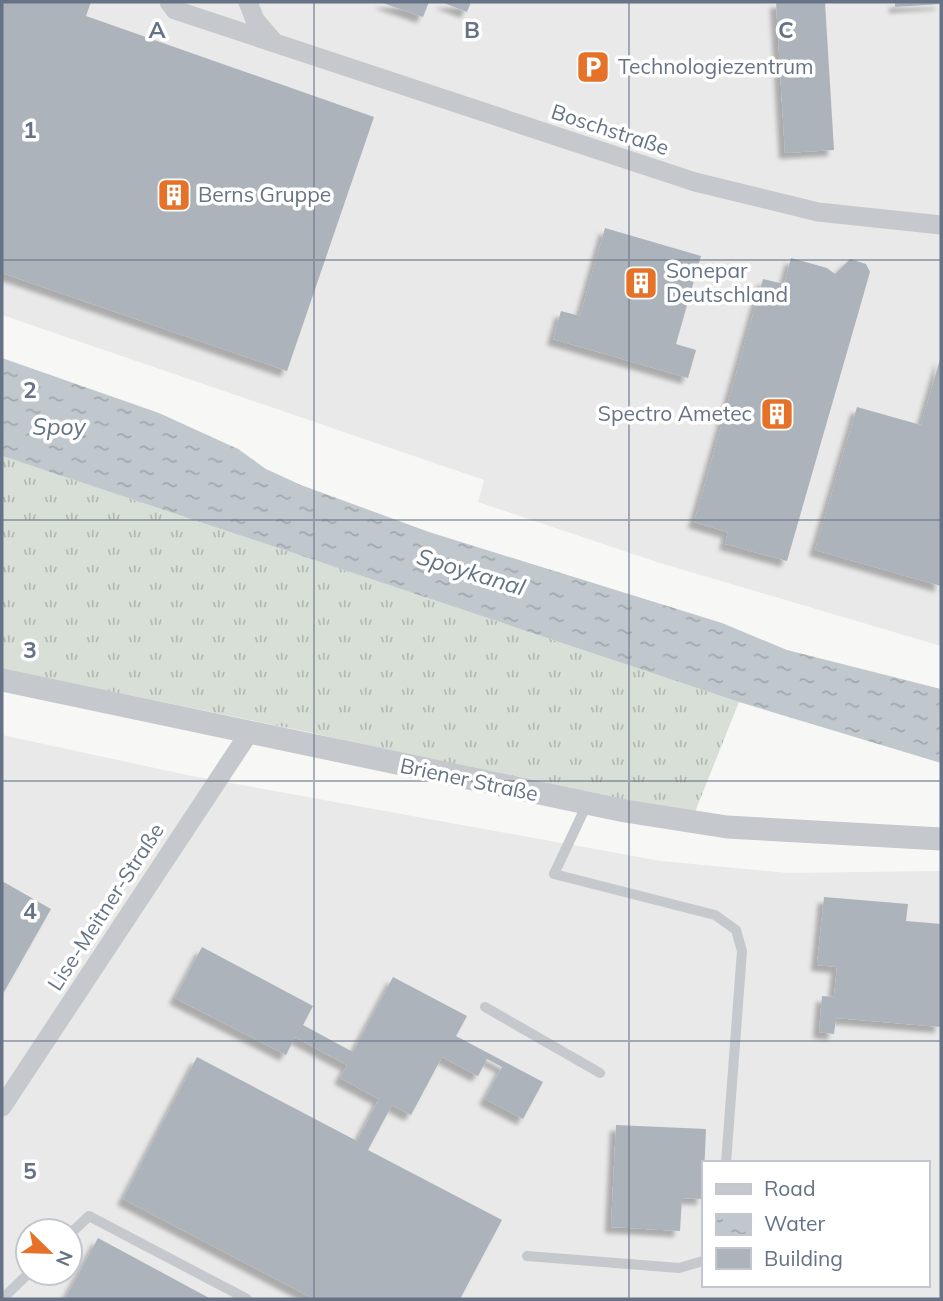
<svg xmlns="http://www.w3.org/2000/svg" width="943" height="1301" font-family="Mulish,sans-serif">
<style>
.built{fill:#e8e9e8;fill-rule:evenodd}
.grass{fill:url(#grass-tufts)}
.water{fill:url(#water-ripples)}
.building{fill:#adb3bb;filter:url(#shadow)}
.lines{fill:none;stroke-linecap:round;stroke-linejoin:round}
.service{stroke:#c5c8cc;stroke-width:10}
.minor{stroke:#c5c8cc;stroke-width:19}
.tertiary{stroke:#c5c8cc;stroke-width:23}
.grid{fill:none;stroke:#667386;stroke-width:2;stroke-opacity:0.55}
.labels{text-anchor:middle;stroke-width:7;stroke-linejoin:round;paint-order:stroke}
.poi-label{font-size:21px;fill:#667386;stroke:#fff;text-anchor:start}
.street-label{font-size:21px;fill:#667386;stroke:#fff}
.water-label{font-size:23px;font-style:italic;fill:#637482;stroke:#fff}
.grid-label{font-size:23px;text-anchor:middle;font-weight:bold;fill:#667386;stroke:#fff;stroke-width:7;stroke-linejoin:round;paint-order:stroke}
</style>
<defs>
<pattern id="grass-tufts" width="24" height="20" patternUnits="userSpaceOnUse" patternTransform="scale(1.75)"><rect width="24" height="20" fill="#d8dfd6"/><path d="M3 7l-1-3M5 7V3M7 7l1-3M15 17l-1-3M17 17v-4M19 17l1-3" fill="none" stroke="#b3b9b3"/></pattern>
<pattern id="water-ripples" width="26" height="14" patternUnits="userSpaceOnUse" patternTransform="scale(1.75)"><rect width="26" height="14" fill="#c0c8ce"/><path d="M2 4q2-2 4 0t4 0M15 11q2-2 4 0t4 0" fill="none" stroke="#a0a7ad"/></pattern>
<filter id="shadow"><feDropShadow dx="-6" dy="6" stdDeviation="2" flood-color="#0004"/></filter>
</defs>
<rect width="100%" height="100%" fill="#f7f8f5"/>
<!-- built -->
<g class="built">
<polygon points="2,2 941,2 941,646 657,562 478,502 484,480 2,315"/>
<path d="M2,735l190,41 469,85 127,12 153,-2v428h-939zM703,1163h224v122h-224zM28,1231h42v42h-42z"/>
</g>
<!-- grass -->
<polygon class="grass" points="2,456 739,702 695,812 568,792 308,732 2,669"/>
<!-- water -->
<polygon class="water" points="2,358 159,413 238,449 266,469 301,485 429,532 722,623 787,650 941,689 941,763 739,702 2,456"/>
<!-- building -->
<g class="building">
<polygon points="5,2 91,2 86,16 374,117 287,371 2,273 2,3"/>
<polygon points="380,2 429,2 423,17"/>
<polygon points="441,2 471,2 467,12"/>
<polygon points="776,2 825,2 834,150 785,153"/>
<polygon points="895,2 941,2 941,4 895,7"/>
<polygon points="605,228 701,256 676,344 696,350 688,378 553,339 561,311 580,316"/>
<polygon points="791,258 827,268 835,274 850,259 866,264 870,272 787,561 725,544 728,532 694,522 763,279 784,284"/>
<polygon points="941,356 941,586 815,550 857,407 921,425"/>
<polygon points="2,881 51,909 4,992 2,990"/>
<polygon points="824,897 908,904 906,921 941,924 941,1027 836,1018 834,1034 819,1032 822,996 834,997 837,967 817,965"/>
<polygon points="202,947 313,1006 303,1025 353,1052 393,977 467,1016 456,1036 543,1082 523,1119 485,1099 502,1067 487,1059 478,1076 442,1057 411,1115 392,1105 368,1150 502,1220 460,1299 314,1299 123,1199 197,1057 357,1141 379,1099 340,1078 347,1065 295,1037 286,1055 175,998"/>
<polygon points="616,1125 706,1129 703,1199 682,1198 680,1231 611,1227"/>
<polygon points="98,1238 211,1299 65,1299"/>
</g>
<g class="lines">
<!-- service -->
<g class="service">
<polyline points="587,804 554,874 715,915 736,930 742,951 726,1163"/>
<polyline points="485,1007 600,1073"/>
<polyline points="70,1234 89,1216 247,1299"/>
<polyline points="527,1256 679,1268 703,1261"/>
<polyline points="2,1299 29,1273"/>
</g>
<!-- minor -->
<g class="minor">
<polyline points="169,2 175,10 695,182 818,212 941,225"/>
<polyline points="248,2 255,20 273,41"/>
<polyline points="2,1107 249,733"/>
</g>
<!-- tertiary -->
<polyline class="tertiary" points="2,680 625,811 727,827 941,839"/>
</g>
<!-- grid -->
<path class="grid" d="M314,2v1297M629,2v1297M2,260h939M2,520h939M2,781h939M2,1041h939"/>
<!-- icons -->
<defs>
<symbol id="parking-square" viewBox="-11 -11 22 22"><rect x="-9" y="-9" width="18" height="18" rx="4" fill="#e57228" stroke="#fff"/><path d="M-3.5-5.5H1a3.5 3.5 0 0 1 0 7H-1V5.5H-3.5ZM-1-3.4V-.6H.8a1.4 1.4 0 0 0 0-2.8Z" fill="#fff"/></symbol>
<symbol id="building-square" viewBox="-11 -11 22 22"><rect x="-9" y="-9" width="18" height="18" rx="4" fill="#e57228" stroke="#fff"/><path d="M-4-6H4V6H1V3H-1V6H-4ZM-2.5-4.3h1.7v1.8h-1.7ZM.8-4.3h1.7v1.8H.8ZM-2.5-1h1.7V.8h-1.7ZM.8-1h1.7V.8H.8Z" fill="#fff"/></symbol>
</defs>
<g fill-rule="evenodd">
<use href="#parking-square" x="574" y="48" width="38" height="38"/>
<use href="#building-square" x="155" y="176" width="38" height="38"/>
<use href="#building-square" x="622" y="264" width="38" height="38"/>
<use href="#building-square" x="758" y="395" width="38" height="38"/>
</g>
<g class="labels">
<!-- poi labels -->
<g class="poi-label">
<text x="618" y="74">Technologiezentrum</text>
<text x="198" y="202">Berns Gruppe</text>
<text x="666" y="278">Sonepar<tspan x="666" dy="24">Deutschland</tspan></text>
<text x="752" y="421" text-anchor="end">Spectro Ametec</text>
</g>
<!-- street labels -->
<g class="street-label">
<text transform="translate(610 130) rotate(18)" y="7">Boschstraße</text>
<text transform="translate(469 780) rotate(12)" y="7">Briener Straße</text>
<text transform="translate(106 907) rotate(-57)" y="7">Lise-Meitner-Straße</text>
</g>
<!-- water labels -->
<g class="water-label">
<text x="59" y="435">Spoy</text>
<text transform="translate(471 572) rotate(17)" y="8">Spoykanal</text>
</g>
</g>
<g class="grid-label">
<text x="157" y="38">A</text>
<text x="472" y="38">B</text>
<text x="786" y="38">C</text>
<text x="30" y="138">1</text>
<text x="30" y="398">2</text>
<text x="30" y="658">3</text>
<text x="30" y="919">4</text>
<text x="30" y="1179">5</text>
</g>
<!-- border -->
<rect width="943" height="1301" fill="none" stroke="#667386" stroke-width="7"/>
<!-- legend -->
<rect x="702" y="1161" width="228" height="126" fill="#ffffff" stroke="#c2c7cf" stroke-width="2"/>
<rect x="716" y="1184" width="35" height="10" fill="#c5c8cc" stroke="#c2c7cf" stroke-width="2"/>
<text x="764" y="1196" font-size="21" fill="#667386">Road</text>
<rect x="716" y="1214" width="35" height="21" fill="url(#water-ripples)" stroke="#c2c7cf" stroke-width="2"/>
<text x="764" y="1231" font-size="21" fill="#667386">Water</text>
<rect x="716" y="1248" width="35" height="21" fill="#adb3bb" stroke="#c2c7cf" stroke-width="2"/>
<text x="764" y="1266" font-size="21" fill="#667386">Building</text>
<!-- north arrow -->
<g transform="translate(49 1252) rotate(113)"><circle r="33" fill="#ffffff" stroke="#c2c7cf" stroke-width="2"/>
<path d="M0-5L12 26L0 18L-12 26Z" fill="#e57228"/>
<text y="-10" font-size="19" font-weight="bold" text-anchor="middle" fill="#667386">N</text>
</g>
</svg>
